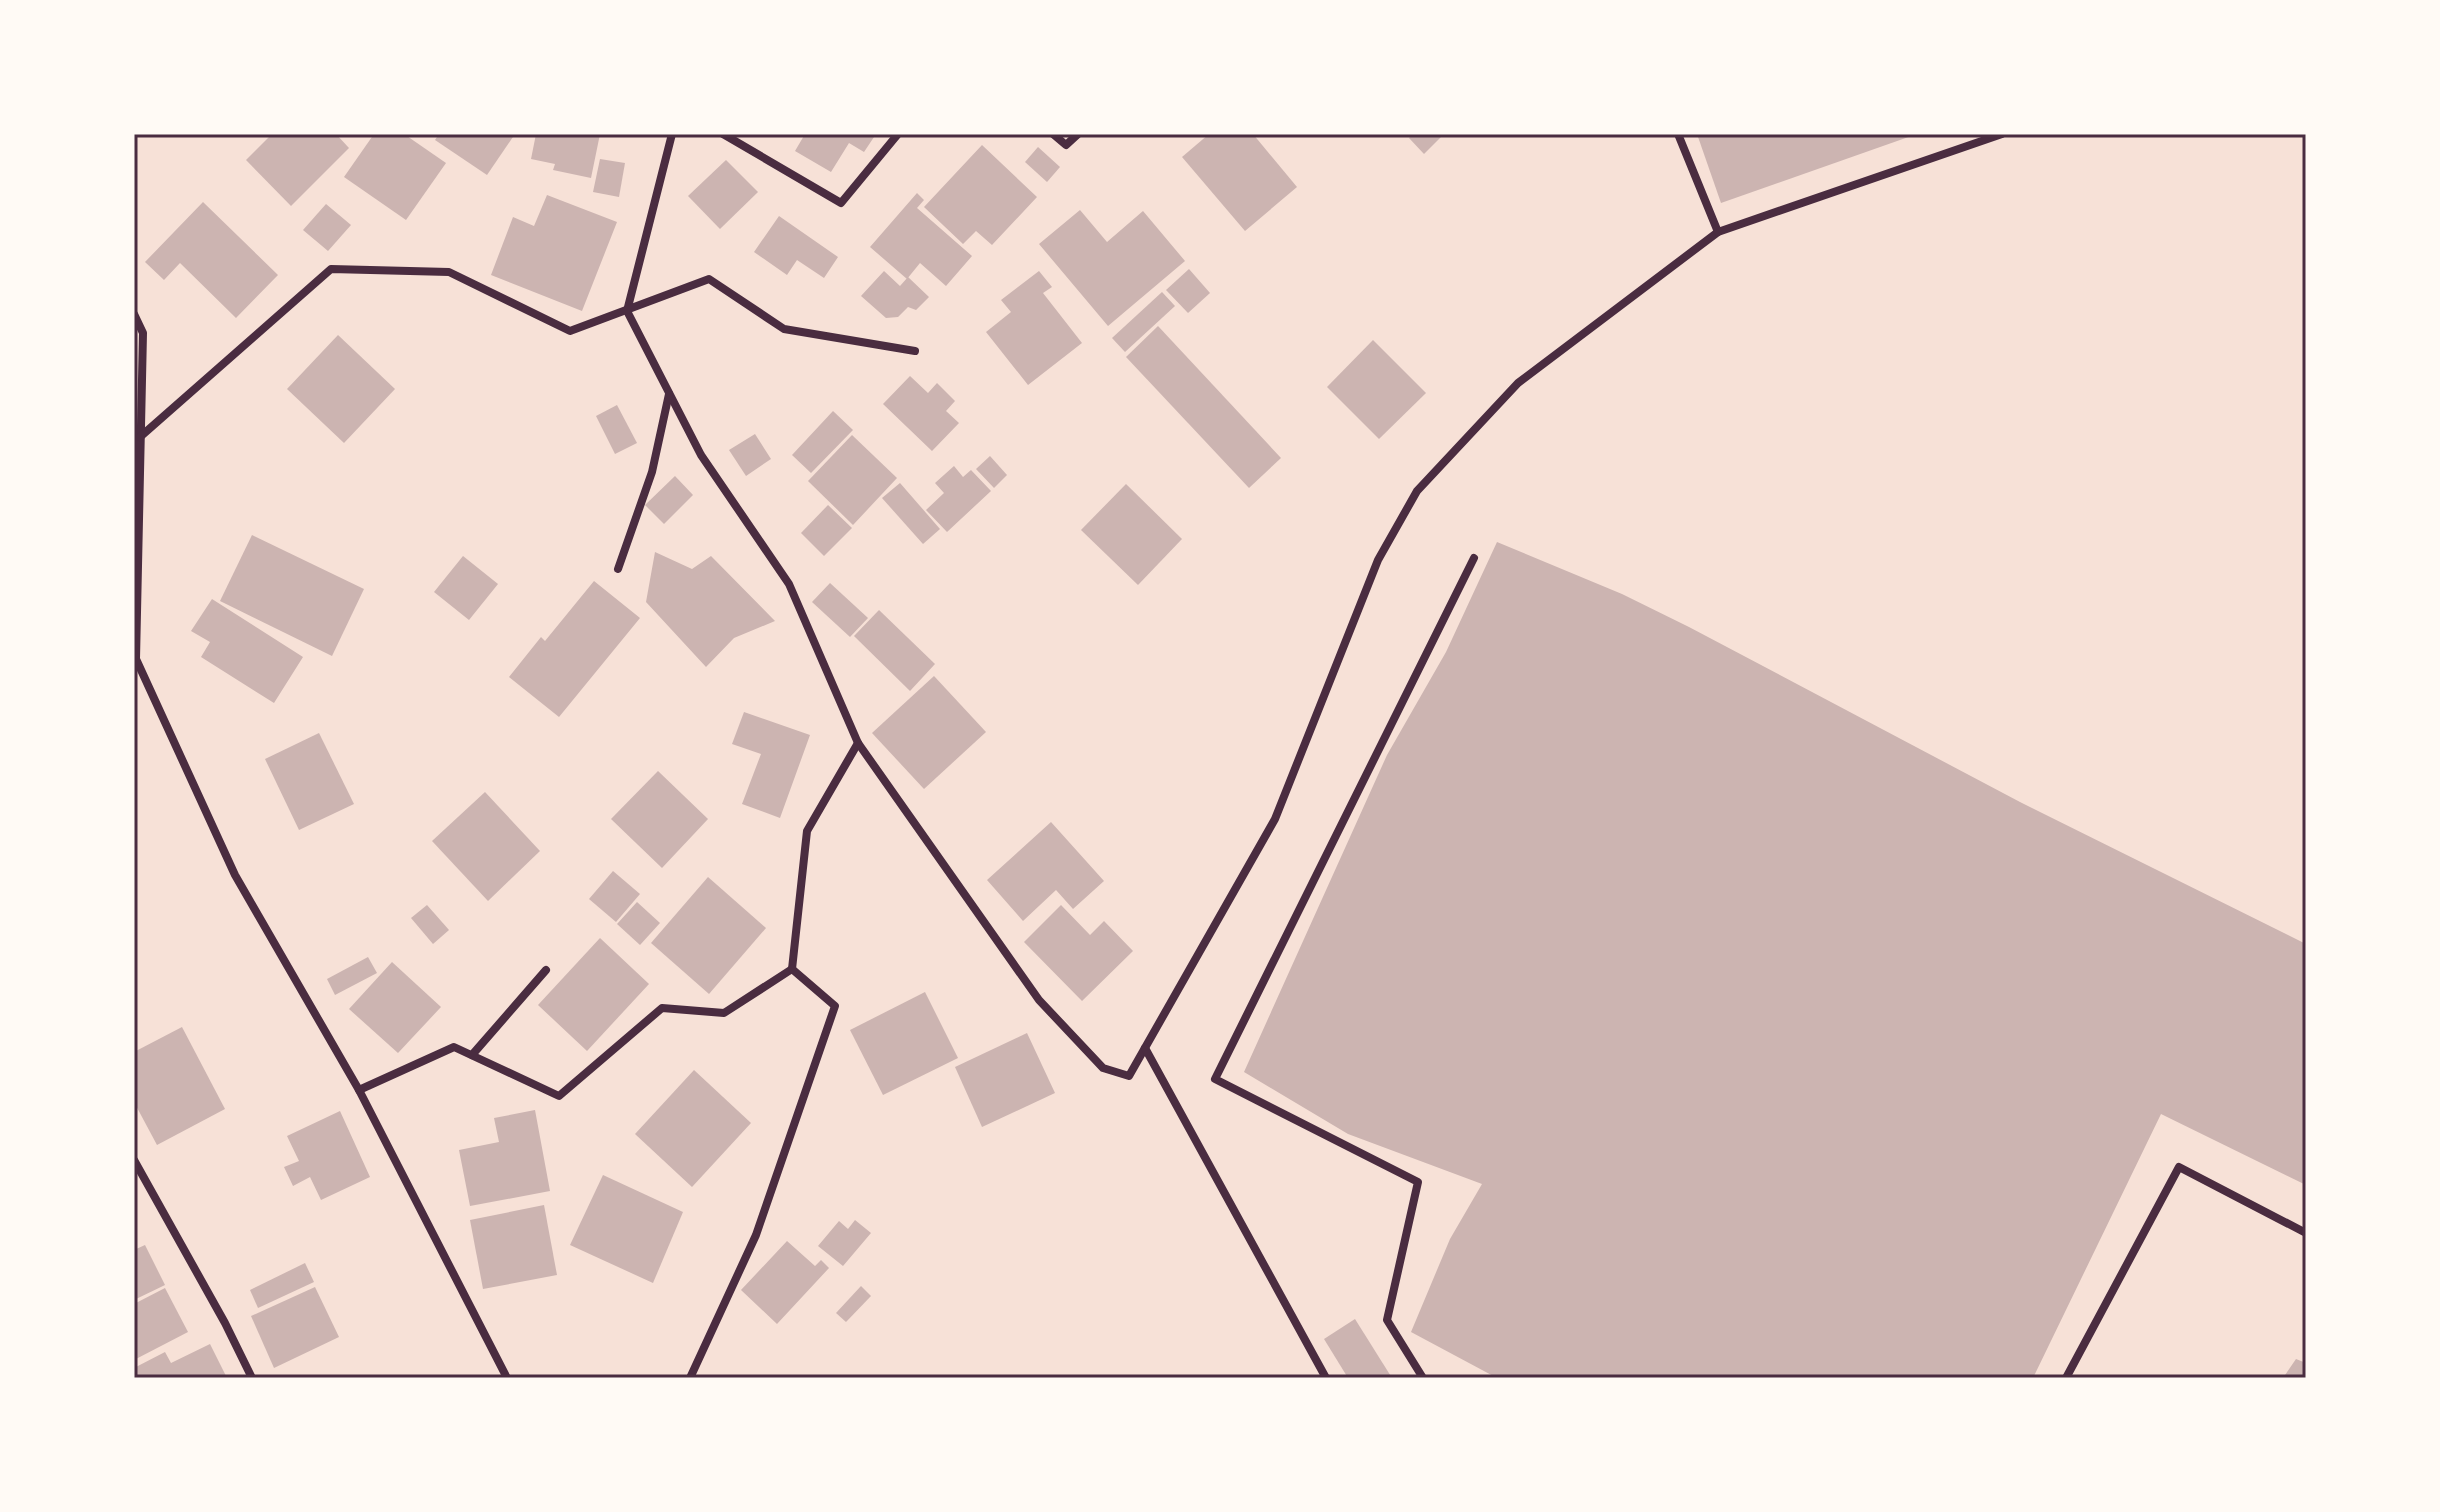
<svg xmlns="http://www.w3.org/2000/svg" width="2440" height="1512" font-family="'Alegreya Sans',sans-serif">
<style>
.building{fill:#ccb4b1}
.lines{fill:none;stroke-linecap:round;stroke-linejoin:round}
.minor{stroke:#4a2c40;stroke-width:8}
.neatline{fill:none;stroke:#4a2c40;stroke-width:3}
</style>
<rect width="100%" height="100%" fill="#f7e1d7"/>
<!-- building -->
<g class="building">
<polygon points="272,134 336,134 349,148 291,206 246,160"/>
<polygon points="374,134 404,134 446,163 406,220 344,177"/>
<polygon points="439,134 515,134 487,175 435,140"/>
<polygon points="536,134 600,134 591,178 553,170 555,164 531,159"/>
<polygon points="805,134 876,134 864,152 849,143 831,172 795,151"/>
<polygon points="1209,134 1253,134 1297,187 1245,231 1182,157"/>
<polygon points="1413,134 1444,134 1424,154 1409,138"/>
<polygon points="1697,134 1917,134 1721,203"/>
<polygon points="982,145 1037,197 992,245 976,231 963,244 924,207"/>
<polygon points="1038,147 1060,167 1047,182 1025,162"/>
<polygon points="600,159 625,163 619,197 593,192"/>
<polygon points="726,160 758,192 720,229 688,196"/>
<polygon points="917,193 924,200 917,208 972,256 946,286 920,263 907,279 870,247"/>
<polygon points="547,195 617,222 582,311 491,275 513,217 534,226"/>
<polygon points="203,202 278,275 236,318 180,263 164,280 145,262"/>
<polygon points="326,204 351,225 328,251 303,230"/>
<polygon points="1080,210 1107,242 1143,211 1185,261 1108,326 1039,244"/>
<polygon points="779,216 838,257 824,278 797,260 787,275 754,252"/>
<polygon points="1189,269 1210,293 1188,313 1166,290"/>
<polygon points="884,271 900,286 908,277 929,297 916,310 908,307 898,317 886,318 861,296"/>
<polygon points="1039,271 1052,287 1043,293 1082,343 1028,385 986,332 1011,312 1001,300"/>
<polygon points="1162,292 1175,306 1125,352 1112,338"/>
<polygon points="1158,326 1281,458 1249,488 1126,357"/>
<polygon points="338,335 395,389 344,443 287,389"/>
<polygon points="1373,340 1426,393 1379,439 1327,387"/>
<polygon points="910,376 928,393 937,383 955,401 946,411 959,423 932,451 883,404"/>
<polygon points="617,405 637,443 615,454 596,416"/>
<polygon points="833,411 853,430 811,473 792,455"/>
<polygon points="755,434 771,459 746,476 729,450"/>
<polygon points="852,435 897,478 853,525 808,481"/>
<polygon points="990,456 1007,475 994,488 976,469"/>
<polygon points="954,466 963,477 971,470 991,491 947,532 926,510 944,493 935,483"/>
<polygon points="675,476 693,495 664,524 645,505"/>
<polygon points="900,483 940,529 923,544 882,498"/>
<polygon points="1126,484 1182,539 1138,585 1081,530"/>
<polygon points="828,505 852,528 824,556 801,533"/>
<polygon points="252,535 364,589 332,656 220,601"/>
<polygon points="1497,542 1622,594 1689,627 2020,802 2306,944 2306,1185 2161,1114 2033,1378 1497,1378 1411,1332 1450,1239 1482,1184 1348,1134 1244,1072 1387,755 1446,652"/>
<polygon points="655,552 692,569 711,556 775,621 734,638 706,667 646,602"/>
<polygon points="463,556 498,584 469,620 434,592"/>
<polygon points="594,581 640,618 559,717 509,677 541,637 545,641"/>
<polygon points="830,583 868,618 850,637 812,602"/>
<polygon points="212,599 303,657 274,703 201,657 210,642 191,631"/>
<polygon points="879,610 935,664 910,691 854,636"/>
<polygon points="934,676 986,732 924,789 872,733"/>
<polygon points="744,712 810,735 780,818 742,804 761,754 732,744"/>
<polygon points="319,733 354,804 299,830 265,759"/>
<polygon points="658,771 708,819 662,868 611,819"/>
<polygon points="485,792 540,851 488,901 432,841"/>
<polygon points="1051,822 1104,881 1073,909 1056,890 1023,921 987,880"/>
<polygon points="613,871 640,894 616,922 589,899"/>
<polygon points="708,877 766,928 709,994 651,943"/>
<polygon points="637,902 660,923 640,945 617,924"/>
<polygon points="427,905 449,930 433,944 411,918"/>
<polygon points="1061,905 1090,935 1104,921 1133,951 1082,1001 1024,942"/>
<polygon points="600,938 649,984 587,1051 538,1005"/>
<polygon points="368,957 377,973 335,995 327,979"/>
<polygon points="392,962 441,1007 398,1053 349,1009"/>
<polygon points="925,992 958,1058 883,1095 850,1030"/>
<polygon points="182,1027 225,1109 157,1145 134,1102 134,1052"/>
<polygon points="1027,1033 1055,1093 982,1127 955,1067"/>
<polygon points="694,1070 751,1123 692,1187 635,1134"/>
<polygon points="535,1110 550,1191 470,1206 459,1150 499,1142 494,1118"/>
<polygon points="340,1111 370,1177 321,1200 310,1177 293,1186 284,1167 299,1161 287,1136"/>
<polygon points="603,1175 683,1212 653,1283 570,1245"/>
<polygon points="544,1205 557,1275 483,1289 470,1220"/>
<polygon points="855,1220 871,1233 843,1266 818,1246 839,1221 848,1229"/>
<polygon points="787,1241 815,1266 821,1260 829,1268 777,1324 741,1290"/>
<polygon points="145,1245 165,1285 134,1300 134,1250"/>
<polygon points="305,1263 314,1282 258,1308 250,1290"/>
<polygon points="861,1286 871,1296 846,1322 836,1313"/>
<polygon points="315,1287 339,1337 274,1368 251,1316"/>
<polygon points="165,1288 188,1332 134,1360 134,1304"/>
<polygon points="1355,1319 1392,1378 1348,1378 1324,1339"/>
<polygon points="210,1344 227,1378 134,1378 134,1368 165,1352 171,1363"/>
<polygon points="2296,1359 2306,1363 2306,1378 2283,1378"/>
</g>
<g class="lines">
<!-- minor -->
<g class="minor">
<polyline points="672,134 627,311 701,455 789,584 858,743 1039,1000 1103,1068 1129,1076 1275,819 1378,560 1417,491 1518,383 1718,232 2002,134"/>
<polyline points="723,134 841,203 898,134"/>
<polyline points="1053,134 1066,145 1078,134"/>
<polyline points="1678,134 1718,232"/>
<polyline points="134,314 143,333 136,659 235,875 359,1090 507,1378"/>
<polyline points="140,437 331,269 449,272 570,331 709,279 784,329 915,351"/>
<polyline points="618,569 652,472 669,394"/>
<polyline points="792,969 807,831 858,743"/>
<polyline points="1145,1048 1326,1378"/>
<polyline points="472,1055 546,970"/>
<polyline points="359,1090 454,1047 559,1096 662,1008 724,1013 792,969"/>
<polyline points="134,1160 225,1323 252,1378"/>
<polyline points="690,1378 756,1235 835,1006 792,969"/>
<polyline points="1423,1378 1387,1320 1418,1182 1215,1079 1474,558"/>
<polyline points="2066,1378 2179,1167 2306,1233"/>
</g>
</g>
<!-- border -->
<rect width="2440" height="1512" fill="none" stroke="#fffaf5" stroke-width="272"/>
<rect x="136" y="136" width="2168" height="1240" class="neatline"/>
</svg>
